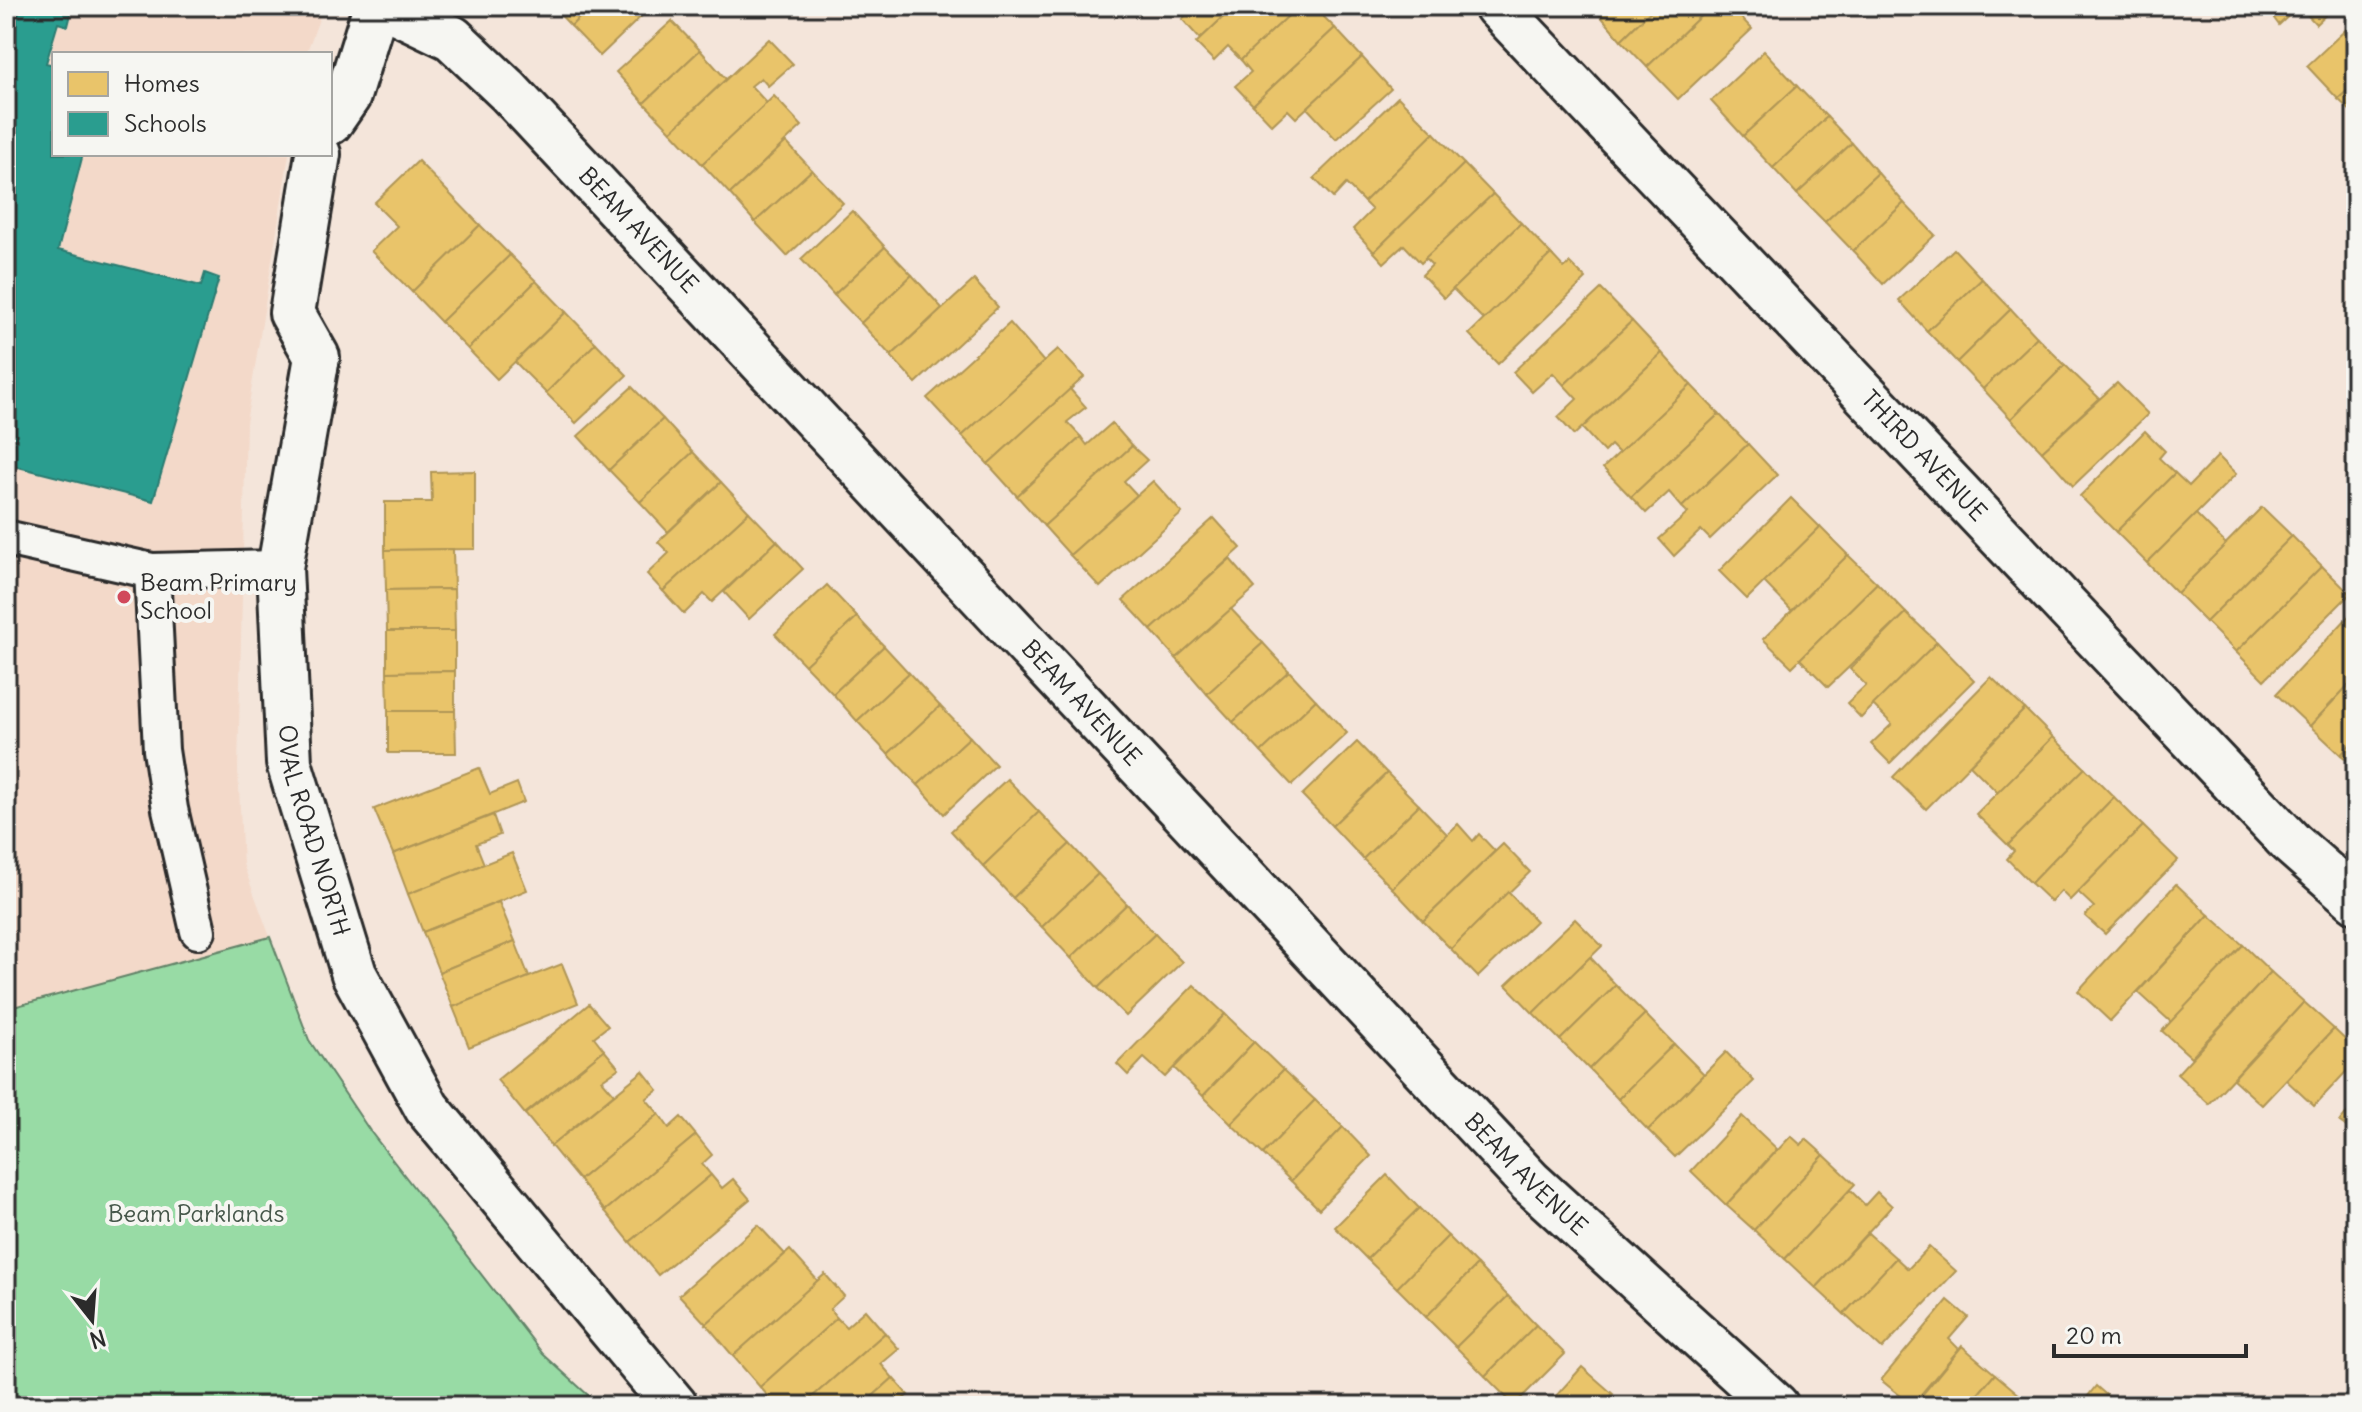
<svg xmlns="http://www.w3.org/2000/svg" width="2362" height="1412" font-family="Delius,sans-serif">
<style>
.built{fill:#f3d9c9}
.green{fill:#98dba5;stroke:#628368;stroke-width:2}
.homes{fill:#e9c46a;stroke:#b09657;stroke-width:2}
.schools{fill:#2a9d8f;stroke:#2a7b71;stroke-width:2}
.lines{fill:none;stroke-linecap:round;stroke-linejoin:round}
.lane-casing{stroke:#2b2b2b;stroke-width:40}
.street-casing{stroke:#2b2b2b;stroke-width:50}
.lane{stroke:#f6f6f2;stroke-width:34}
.street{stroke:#f6f6f2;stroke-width:44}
.poi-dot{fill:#d1495b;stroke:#f6f6f2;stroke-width:3}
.labels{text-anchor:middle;stroke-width:8;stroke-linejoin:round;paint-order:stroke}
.street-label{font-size:24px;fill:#2b2b2b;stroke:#f6f6f2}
.poi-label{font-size:24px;fill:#2b2b2b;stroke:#f6f6f2;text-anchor:start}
.park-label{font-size:24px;fill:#46574a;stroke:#f6f6f2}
</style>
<rect width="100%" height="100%" fill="#f4e5da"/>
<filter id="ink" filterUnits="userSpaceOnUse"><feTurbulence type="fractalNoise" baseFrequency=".0125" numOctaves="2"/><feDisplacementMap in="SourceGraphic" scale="16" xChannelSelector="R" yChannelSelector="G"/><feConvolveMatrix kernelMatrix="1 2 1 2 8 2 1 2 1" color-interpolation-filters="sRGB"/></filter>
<g filter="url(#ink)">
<!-- built -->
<polygon class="built" points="6,6 324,6 306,54 54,54 54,154 289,154 246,423 238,770 243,864 270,937 6,1009"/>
<!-- green -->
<polygon class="green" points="270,937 309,1040 370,1131 543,1354 600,1406 6,1406 6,1009"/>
<!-- homes -->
<g class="homes">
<polygon points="552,6 591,6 571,26"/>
<polygon points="591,6 652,6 600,56 571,26"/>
<polygon points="1186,6 1235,6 1200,39 1182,19 1190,11"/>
<polygon points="1235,6 1299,6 1241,60 1228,47 1214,61 1196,43"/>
<polygon points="1299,6 1313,6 1335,28 1253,105 1235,86 1251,72 1241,60"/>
<polygon points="1592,6 1656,6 1621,40"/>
<polygon points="1656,6 1711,6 1647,67 1621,40"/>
<polygon points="1711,6 1730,6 1752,29 1678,99 1647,67"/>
<polygon points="2265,6 2299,6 2279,25"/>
<polygon points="2299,6 2335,6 2316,24"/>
<polygon points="2356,20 2356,83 2338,99 2307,66"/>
<polygon points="672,21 700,50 644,103 616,72"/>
<polygon points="1335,28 1362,57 1296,118 1288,110 1272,125 1253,105"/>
<polygon points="769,39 793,64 768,86 761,78 751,86 767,103 702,164 671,131"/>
<polygon points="700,50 726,79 671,131 644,103"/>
<polygon points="1764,51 1797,86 1743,136 1711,101"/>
<polygon points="1362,57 1391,89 1336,139 1307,108"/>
<polygon points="2356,83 2356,116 2338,99"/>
<polygon points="1797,86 1827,117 1773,168 1743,136"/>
<polygon points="774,96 802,126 730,194 702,164"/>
<polygon points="1398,97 1434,133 1364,202 1346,184 1333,198 1314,178"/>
<polygon points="1827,117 1852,143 1797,194 1773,168"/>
<polygon points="1434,133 1464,164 1374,252 1353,229 1372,210 1364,202"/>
<polygon points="786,142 812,170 755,222 730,194"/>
<polygon points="1852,143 1878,173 1825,222 1797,194"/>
<polygon points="418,161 480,225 412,292 371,251 397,226 374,203"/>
<polygon points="1464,164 1493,194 1421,263 1404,245 1384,263 1374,252"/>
<polygon points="812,170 843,203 787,256 755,222"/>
<polygon points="1878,173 1904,203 1853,251 1825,222"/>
<polygon points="1493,194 1521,223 1444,298 1422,275 1432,265 1425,258"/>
<polygon points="1904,203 1935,235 1883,284 1853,251"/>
<polygon points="852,211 885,247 834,295 801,259"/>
<polygon points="1521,223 1551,254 1484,320 1453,289"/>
<polygon points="480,225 510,255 441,322 412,292"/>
<polygon points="885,247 912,275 861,323 834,295"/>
<polygon points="1954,249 1982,279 1927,331 1899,300"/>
<polygon points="1551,254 1564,268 1570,263 1586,279 1498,364 1469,334"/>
<polygon points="510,255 536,281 468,349 441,322"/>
<polygon points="912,275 942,308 891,356 861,323"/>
<polygon points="1982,279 2011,309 1957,362 1927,331"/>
<polygon points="974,280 998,307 916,383 891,356"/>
<polygon points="536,281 566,312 497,379 468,349"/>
<polygon points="1601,289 1632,321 1564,385 1553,373 1532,392 1513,372"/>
<polygon points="2011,309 2037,337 1983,389 1957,362"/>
<polygon points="566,312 596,343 546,393 515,362"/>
<polygon points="1632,321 1662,353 1574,435 1558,417 1577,399 1564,385"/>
<polygon points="1010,323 1044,362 962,436 927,398"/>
<polygon points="2037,337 2065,365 2011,419 1983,389"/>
<polygon points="596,343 627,375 576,423 546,393"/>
<polygon points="1058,349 1084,377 988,464 962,436"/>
<polygon points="1662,353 1691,385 1619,453 1611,445 1604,452 1582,428"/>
<polygon points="2065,365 2099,398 2042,451 2011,419"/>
<polygon points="2117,383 2148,414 2073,486 2042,451"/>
<polygon points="1691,385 1719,414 1631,497 1603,468"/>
<polygon points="632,387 663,419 609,470 578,436"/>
<polygon points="1070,389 1086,407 1067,422 1081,437 1017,496 988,464"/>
<polygon points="1719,414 1748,444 1682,507 1669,492 1646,513 1631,497"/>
<polygon points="663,419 693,452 640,502 609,470"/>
<polygon points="1112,423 1132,446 1044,526 1017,496 1081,437 1087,445"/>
<polygon points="2145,431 2165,451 2159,458 2175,473 2116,532 2080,496"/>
<polygon points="1748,444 1777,475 1710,539 1701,530 1674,556 1659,539 1688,513 1682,507"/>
<polygon points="1132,446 1147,460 1124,481 1137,495 1070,555 1044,526"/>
<polygon points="693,452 721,482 668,532 640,502"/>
<polygon points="2218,456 2236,474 2147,563 2116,532 2175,473 2189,486"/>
<polygon points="475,471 475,549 385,550 385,502 432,502 431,472"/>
<polygon points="1153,481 1182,513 1100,587 1070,555"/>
<polygon points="721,482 749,512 663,591 647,574 669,553 658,542"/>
<polygon points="1791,498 1820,527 1747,599 1719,571"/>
<polygon points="2262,507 2292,536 2206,622 2177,593"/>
<polygon points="749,512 777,541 712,602 704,594 684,614 663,591"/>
<polygon points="2196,514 2226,544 2177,593 2147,563"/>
<polygon points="1214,518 1241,548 1151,630 1123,600"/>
<polygon points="1820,527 1848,555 1792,611 1764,582"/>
<polygon points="2292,536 2322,566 2236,652 2206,622"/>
<polygon points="777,541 803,569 749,619 724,592"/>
<polygon points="453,549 454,589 386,590 385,550"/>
<polygon points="1848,555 1877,583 1792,667 1763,639"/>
<polygon points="1230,559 1255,588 1176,658 1151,630"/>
<polygon points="2322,566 2350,594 2264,680 2236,652"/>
<polygon points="1877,583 1906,613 1828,687 1800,659"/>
<polygon points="827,585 857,617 805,665 775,634"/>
<polygon points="454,589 455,631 387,631 386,590"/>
<polygon points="1231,609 1263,643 1207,694 1176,658"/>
<polygon points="1906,613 1937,642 1861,718 1847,703 1866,685 1850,669"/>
<polygon points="2349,616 2356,623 2356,677 2310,726 2276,694"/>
<polygon points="857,617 884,646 833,694 805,665"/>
<polygon points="387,631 455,631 455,671 387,672"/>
<polygon points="1937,642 1974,680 1890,763 1871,744 1892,724 1873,705"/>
<polygon points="1263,643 1289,671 1233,722 1207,694"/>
<polygon points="884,646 909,673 857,721 833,694"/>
<polygon points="455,671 455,711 388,711 387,672"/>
<polygon points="1289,671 1316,700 1261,752 1233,722"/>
<polygon points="909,673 940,706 888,754 857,721"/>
<polygon points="1991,677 2025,709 1926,809 1893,777"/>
<polygon points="2356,677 2356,738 2341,755 2310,726"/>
<polygon points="1316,700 1347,733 1292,785 1261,752"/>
<polygon points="940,706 970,737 918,785 888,754"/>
<polygon points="2025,709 2053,737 1998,793 1970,765"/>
<polygon points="388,711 455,711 456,753 388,753"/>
<polygon points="970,737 996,765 944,814 918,785"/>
<polygon points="2053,737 2085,768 2008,845 1976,814"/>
<polygon points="2356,738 2356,768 2341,755"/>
<polygon points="1357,742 1387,773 1332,826 1302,795"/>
<polygon points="479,768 490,794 517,783 524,802 393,854 374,809"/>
<polygon points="2085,768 2114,797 2031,883 2007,859 2014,851 2008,845"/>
<polygon points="1387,773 1419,805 1363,859 1332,826"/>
<polygon points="1007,779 1039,812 983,866 951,831"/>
<polygon points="2114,797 2143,826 2070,900 2061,891 2051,902 2031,883"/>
<polygon points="1419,805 1447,834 1392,888 1363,859"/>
<polygon points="1039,812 1070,844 1013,898 983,866"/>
<polygon points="493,815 500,835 476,844 484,864 408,894 393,854"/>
<polygon points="1458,824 1473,841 1479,834 1495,851 1423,921 1392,888"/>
<polygon points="2143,826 2178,860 2105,934 2085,916 2094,907 2078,892"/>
<polygon points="1070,844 1098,874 1042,927 1013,898"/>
<polygon points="1503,844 1530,872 1451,949 1423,921"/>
<polygon points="512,853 527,890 423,932 408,894"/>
<polygon points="1098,874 1127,904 1071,958 1042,927"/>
<polygon points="2176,884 2209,915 2110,1021 2078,991"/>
<polygon points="1508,892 1536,921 1478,977 1451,949"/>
<polygon points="499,902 515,941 439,972 423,932"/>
<polygon points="1127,904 1155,934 1098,988 1071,958"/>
<polygon points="2209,915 2243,945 2171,1022 2138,992"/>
<polygon points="1575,919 1602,946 1533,1013 1506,985"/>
<polygon points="1155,934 1182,962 1126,1016 1098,988"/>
<polygon points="515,941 529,977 453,1007 439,972"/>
<polygon points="2243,945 2271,972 2191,1057 2162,1031"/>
<polygon points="1590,957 1616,985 1560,1040 1533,1013"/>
<polygon points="562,964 578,1003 469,1047 453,1007"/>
<polygon points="2271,972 2304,1002 2209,1104 2177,1074"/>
<polygon points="1194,985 1225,1014 1165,1077 1144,1058 1128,1075 1117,1064"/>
<polygon points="1616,985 1645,1014 1589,1069 1560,1040"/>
<polygon points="2304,1002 2334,1029 2262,1105 2233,1079"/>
<polygon points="589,1004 608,1026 594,1037 604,1050 525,1114 497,1080"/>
<polygon points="1225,1014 1254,1042 1203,1096 1174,1068"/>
<polygon points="1645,1014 1674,1044 1618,1099 1589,1069"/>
<polygon points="2334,1029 2356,1050 2356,1061 2314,1106 2286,1080"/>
<polygon points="1254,1042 1283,1070 1231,1124 1203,1096"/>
<polygon points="1674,1044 1704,1074 1648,1130 1618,1099"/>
<polygon points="604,1050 619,1068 602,1080 614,1094 551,1146 525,1114"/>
<polygon points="1726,1052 1754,1081 1675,1157 1648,1130"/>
<polygon points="1283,1070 1315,1100 1263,1154 1231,1124"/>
<polygon points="643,1071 658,1090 646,1099 659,1114 579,1180 551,1146"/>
<polygon points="1315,1100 1343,1127 1291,1181 1263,1154"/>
<polygon points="2356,1102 2356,1134 2340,1122"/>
<polygon points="659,1114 669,1128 681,1117 696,1135 605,1211 579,1180"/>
<polygon points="1742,1116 1777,1149 1726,1205 1691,1171"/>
<polygon points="1343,1127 1371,1156 1319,1209 1291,1181"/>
<polygon points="696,1135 712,1155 702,1164 711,1175 630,1242 605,1211"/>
<polygon points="1791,1136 1801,1145 1806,1139 1824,1155 1754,1230 1726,1205"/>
<polygon points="1824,1155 1855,1184 1785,1259 1754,1230"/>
<polygon points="711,1175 722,1188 733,1179 750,1199 658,1275 630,1242"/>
<polygon points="1387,1175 1419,1208 1367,1259 1335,1227"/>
<polygon points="1850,1190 1865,1205 1877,1192 1892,1206 1816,1288 1785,1259"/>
<polygon points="1419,1208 1448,1236 1397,1288 1367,1259"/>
<polygon points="758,1225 785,1254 706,1324 679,1295"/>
<polygon points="1868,1233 1896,1258 1844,1314 1816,1288"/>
<polygon points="1448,1236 1477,1265 1426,1317 1397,1288"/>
<polygon points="1929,1247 1956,1271 1882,1349 1844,1314 1896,1258 1908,1269"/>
<polygon points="790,1250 818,1281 733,1356 706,1324"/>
<polygon points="1477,1265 1508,1296 1456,1347 1426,1317"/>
<polygon points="825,1274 844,1296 830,1309 837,1318 760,1387 733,1356"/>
<polygon points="1508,1296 1536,1325 1485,1376 1456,1347"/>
<polygon points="1948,1300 1968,1317 1949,1339 1959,1349 1912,1405 1881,1380"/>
<polygon points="865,1310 885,1333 802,1406 777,1406 760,1387 837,1318 846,1327"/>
<polygon points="1536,1325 1565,1354 1514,1405 1485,1376"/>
<polygon points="885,1333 899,1349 881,1364 893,1378 862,1406 802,1406"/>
<polygon points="1962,1346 1995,1374 1968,1406 1913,1406"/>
<polygon points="1582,1367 1613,1394 1602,1406 1547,1406"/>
<polygon points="1995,1374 2027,1401 2022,1406 1968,1406"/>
<polygon points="893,1378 908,1395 895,1406 862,1406"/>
<polygon points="2096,1386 2119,1406 2080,1406"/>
</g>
<!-- schools -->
<polygon class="schools" points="6,6 73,6 68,26 58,23 46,63 54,65 54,154 83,154 58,250 201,286 205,273 219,278 153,501 6,464"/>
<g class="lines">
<defs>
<g id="lane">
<polyline points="6,538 152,571 280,568"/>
<polyline points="152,571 161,750 170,809 198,931"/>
</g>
<g id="street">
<path id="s1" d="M385,6l67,32 56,53 1022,1091 246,224"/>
<path id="s2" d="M1497,6l794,837 65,57"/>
<polyline points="330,122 348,96 376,6"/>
<path id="s3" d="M318,154l-26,159 25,44 -37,211 9,195 65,211 73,134 248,298"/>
</g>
</defs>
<!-- lane casing -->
<use href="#lane" class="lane-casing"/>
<!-- street casing -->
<use href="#street" class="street-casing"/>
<!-- lane -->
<use href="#lane" class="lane"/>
<!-- street -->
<use href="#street" class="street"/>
</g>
</g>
<!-- markers -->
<circle class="poi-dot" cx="124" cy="597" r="8"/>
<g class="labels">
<!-- street labels -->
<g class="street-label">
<text dy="8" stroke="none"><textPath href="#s1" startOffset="342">BEAM AVENUE</textPath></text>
<text dy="8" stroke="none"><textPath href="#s2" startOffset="620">THIRD AVENUE</textPath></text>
<text dy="8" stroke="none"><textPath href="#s1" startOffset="990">BEAM AVENUE</textPath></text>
<text dy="8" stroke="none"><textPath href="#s3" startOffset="692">OVAL ROAD NORTH</textPath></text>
<text dy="8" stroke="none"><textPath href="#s1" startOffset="1638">BEAM AVENUE</textPath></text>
</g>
<!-- poi labels -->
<g class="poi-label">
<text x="140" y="591">Beam Primary<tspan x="140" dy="28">School</tspan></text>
</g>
<!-- park labels -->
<g class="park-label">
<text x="196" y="1222">Beam Parklands</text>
</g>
</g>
<!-- margin -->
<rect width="2362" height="1412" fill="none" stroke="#f6f6f2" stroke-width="32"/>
<rect x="16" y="16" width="2330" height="1380" fill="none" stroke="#2b2b2b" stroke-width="3" filter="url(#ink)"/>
<!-- legend -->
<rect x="52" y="52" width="280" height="104" fill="#f6f6f2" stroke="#a5a5a2" stroke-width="2"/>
<rect x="68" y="72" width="40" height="24" fill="#e9c46a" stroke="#a5a5a2" stroke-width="2"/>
<text x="124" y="92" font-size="24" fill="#2b2b2b">Homes</text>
<rect x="68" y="112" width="40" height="24" fill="#2a9d8f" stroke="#a5a5a2" stroke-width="2"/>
<text x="124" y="132" font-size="24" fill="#2b2b2b">Schools</text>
<!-- north arrow -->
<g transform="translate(92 1320) rotate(163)" stroke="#f6f6f2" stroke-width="6" paint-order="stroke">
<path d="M0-6L14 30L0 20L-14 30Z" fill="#2b2b2b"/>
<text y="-12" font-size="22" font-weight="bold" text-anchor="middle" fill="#2b2b2b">N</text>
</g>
<!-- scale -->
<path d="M2054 1344v12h192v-12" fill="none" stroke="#2b2b2b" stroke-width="4"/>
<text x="2066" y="1344" font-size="24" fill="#2b2b2b" stroke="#f6f6f2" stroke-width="6" paint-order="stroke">20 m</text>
</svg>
